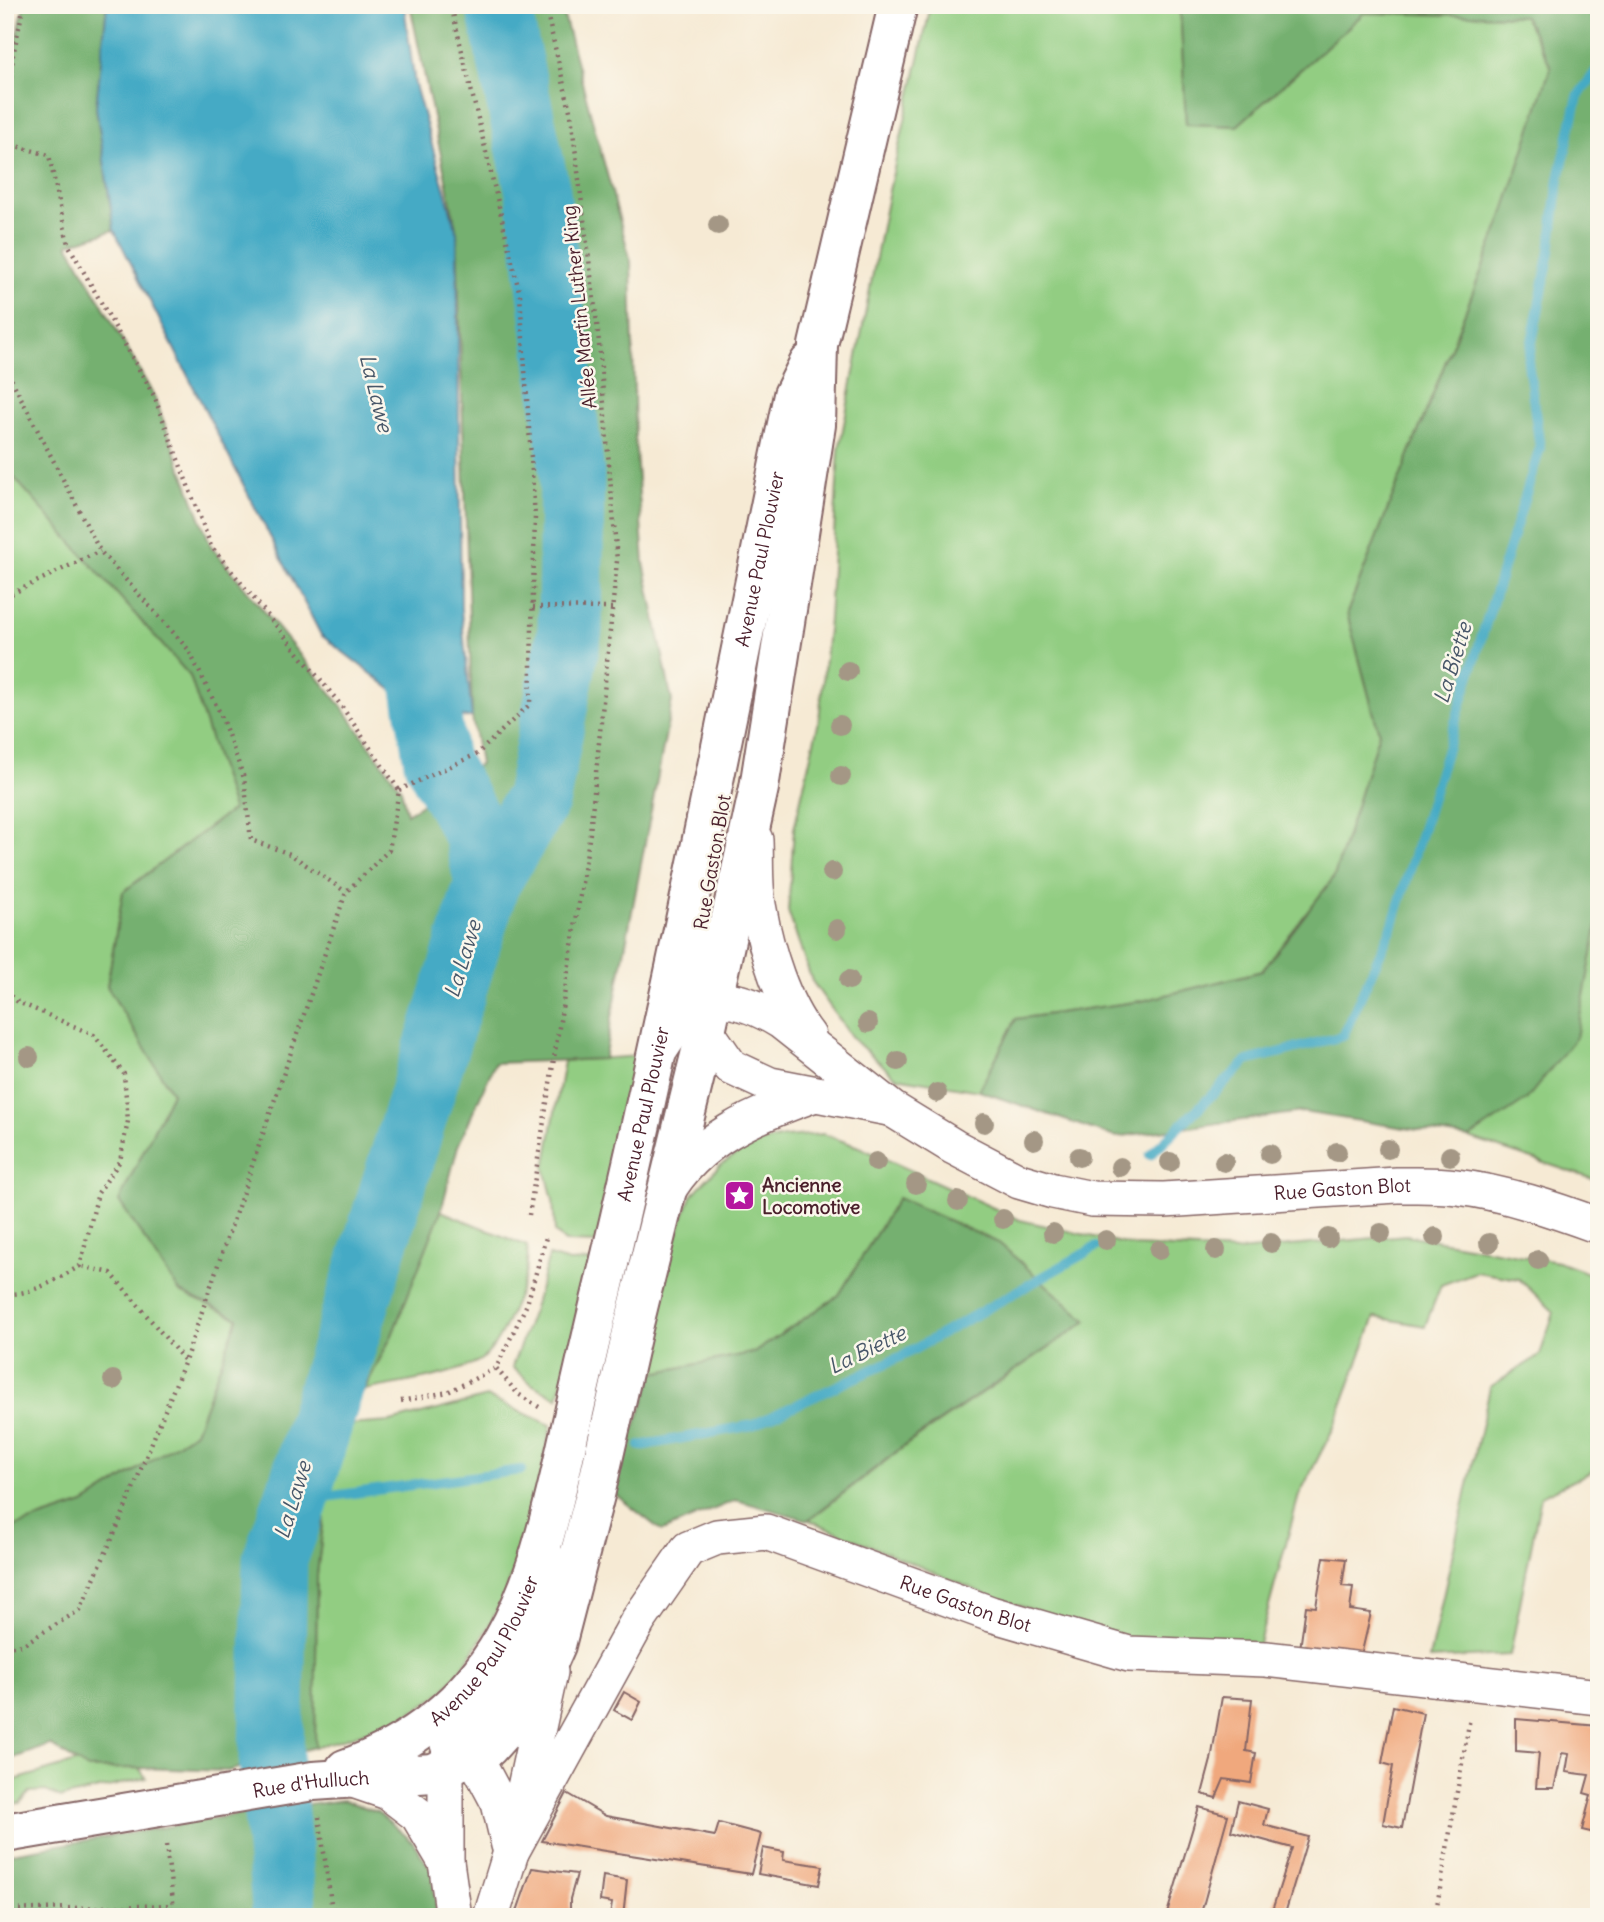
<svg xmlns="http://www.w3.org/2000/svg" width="1604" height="1922" font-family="Delius,sans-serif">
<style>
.green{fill:#92cd82;stroke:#6e7656;stroke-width:2}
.forest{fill:#75b070;stroke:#60684e;stroke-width:2}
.water{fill:#45aac5;stroke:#486478;stroke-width:2}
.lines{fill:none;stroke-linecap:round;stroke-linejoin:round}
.stream{stroke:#45aac5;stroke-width:10}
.river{stroke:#45aac5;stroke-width:65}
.building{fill:#f0a87d}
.minor-casing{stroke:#866666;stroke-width:38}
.major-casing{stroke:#866666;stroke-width:42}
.path{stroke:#866666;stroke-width:4.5;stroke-dasharray:2 5;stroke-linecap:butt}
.minor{stroke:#fff;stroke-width:35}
.major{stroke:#fff;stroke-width:38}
.tree{fill:#a49785}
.labels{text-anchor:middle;stroke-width:5;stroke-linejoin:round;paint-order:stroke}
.street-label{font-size:19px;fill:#4a1f2b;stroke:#fbf7ec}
.poi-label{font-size:19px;font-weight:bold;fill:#4a1f2b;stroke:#fbf7ec;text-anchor:start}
.water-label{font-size:21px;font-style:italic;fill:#485769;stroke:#fbf7ec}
</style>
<rect width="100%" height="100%" fill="#fbf7ec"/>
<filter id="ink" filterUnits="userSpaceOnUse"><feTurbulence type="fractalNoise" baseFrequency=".0143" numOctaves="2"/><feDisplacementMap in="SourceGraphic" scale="14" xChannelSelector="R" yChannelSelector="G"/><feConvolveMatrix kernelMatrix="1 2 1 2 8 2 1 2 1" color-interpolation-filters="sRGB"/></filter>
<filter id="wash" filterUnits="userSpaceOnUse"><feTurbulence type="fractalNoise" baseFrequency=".00686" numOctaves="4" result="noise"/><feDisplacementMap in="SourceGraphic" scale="28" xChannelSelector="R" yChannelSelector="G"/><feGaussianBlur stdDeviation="1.57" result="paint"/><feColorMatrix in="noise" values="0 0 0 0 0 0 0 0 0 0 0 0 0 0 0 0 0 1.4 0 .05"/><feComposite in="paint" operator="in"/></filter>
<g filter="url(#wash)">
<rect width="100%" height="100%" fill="#f6ead4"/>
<!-- green -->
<g class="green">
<polygon points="931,5 1180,5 1186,124 1237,126 1364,13 1524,16 1551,66 1501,221 1347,613 1379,733 1334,877 1262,971 1142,1001 1016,1019 979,1091 896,1077 853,1039 812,981 788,911 794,829 819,720 829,619 839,450 888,195"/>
<polygon points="5,471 11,473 190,676 233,809 123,892 107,986 172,1093 119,1201 180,1292 238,1318 195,1432 84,1504 5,1530"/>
<polygon points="1599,918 1599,1181 1469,1138 1526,1099 1576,1037"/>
<polygon points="640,1056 597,1243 565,1242 555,1232 553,1200 545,1168 564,1061"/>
<polygon points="823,1134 859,1147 1020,1220 1134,1246 1238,1251 1406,1235 1558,1262 1599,1277 1599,1468 1541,1496 1510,1655 1429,1659 1490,1387 1540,1355 1554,1312 1519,1279 1476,1272 1441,1285 1425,1326 1375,1317 1334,1427 1299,1495 1258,1647 1137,1641 997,1599 809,1520 909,1443 1086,1322 999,1243 898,1198 839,1295 755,1352 654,1373 660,1305 674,1243 691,1196 719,1166 752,1144 784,1137"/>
<path d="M441,1211l86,35c3,23 -5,41 -14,62 -5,13 -18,41 -30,50 -22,17 -89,26 -119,32l28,-55z"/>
<polygon points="549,1256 569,1262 595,1261 558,1398 533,1385 512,1367 534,1308"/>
<path d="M487,1397l64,28c-17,84 -32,162 -83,234 -9,13 -21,30 -35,40 -37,25 -75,36 -118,48l2,-172 14,-120 15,-30 44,-3z"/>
<polygon points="82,1760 139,1768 146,1778 61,1798 46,1791 30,1792 20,1803 5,1805 5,1783"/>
</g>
<!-- forest -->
<g class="forest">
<polygon points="24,5 107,5 96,107 114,230 68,244 154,396 211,546 340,704 401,789 407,814 480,764 472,717 457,233 410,5 561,5 631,262 635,438 644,563 672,701 604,1059 495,1063 458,1146 441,1211 392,1335 331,1455 317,1575 315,1747 228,1771 139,1768 88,1769 50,1745 5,1761 5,1530 84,1504 195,1432 238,1318 180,1292 119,1201 172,1093 107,986 123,892 233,809 190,676 11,474 5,471 5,51 13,54"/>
<polygon points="1180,5 1599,5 1599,918 1576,1037 1526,1100 1469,1138 1302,1112 1115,1137 979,1091 1016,1019 1142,1001 1262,971 1334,877 1379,733 1347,613 1501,221 1551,66 1524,16 1364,13 1237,126 1186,124"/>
<polygon points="898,1198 999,1243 1087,1321 909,1442 808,1520 736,1500 662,1531 612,1492 654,1373 755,1352 839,1295"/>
<polygon points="343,1800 378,1812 413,1842 432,1872 437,1917 5,1917 5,1854 235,1815"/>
</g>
<!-- water -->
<polygon class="water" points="107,5 404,5 415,85 457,233 461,609 472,717 429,718 321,635 227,453 114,230 96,107"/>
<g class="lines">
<!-- stream -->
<g class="stream">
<polyline points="1150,1155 1247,1061 1343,1036 1392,927 1540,448 1528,362 1550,251 1559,179 1578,96 1599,67"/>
<polyline points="640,1446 753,1425 906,1354 1096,1247"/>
<polyline points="296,1501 521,1470"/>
</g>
<!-- river -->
<g class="river">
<polyline points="487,883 538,798 570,630 572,474 538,192 498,5"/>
<polyline points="285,1917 271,1756 275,1559 296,1501 487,883 476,834 436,761 423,682 423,629"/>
</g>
</g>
<g id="blocks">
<!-- building -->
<g class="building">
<polygon points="1324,1557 1346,1559 1342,1586 1353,1587 1350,1610 1371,1613 1360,1660 1299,1656 1306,1606 1316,1607"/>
<polygon points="624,1692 641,1702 632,1720 614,1710"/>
<polygon points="1222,1697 1252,1699 1246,1751 1256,1753 1251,1783 1224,1779 1216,1798 1202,1794 1211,1760"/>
<polygon points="1393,1706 1423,1713 1402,1828 1383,1824 1393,1766 1382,1763"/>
<polygon points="1516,1719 1599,1726 1599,1834 1582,1830 1591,1795 1584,1793 1589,1775 1566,1772 1569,1754 1562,1753 1554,1788 1536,1788 1539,1753 1516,1751"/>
<polygon points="567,1793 606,1816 715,1836 719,1823 761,1834 751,1874 542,1841"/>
<polygon points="1238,1801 1268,1809 1264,1825 1308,1837 1284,1917 1270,1917 1292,1848 1231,1831"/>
<polygon points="1199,1807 1228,1815 1200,1917 1166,1917"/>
<polygon points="763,1848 784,1852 783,1860 823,1866 819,1885 758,1874"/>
<polygon points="532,1868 577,1874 570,1899 570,1913 592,1915 592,1917 515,1917"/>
<polygon points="603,1876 627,1880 623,1917 610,1916 612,1903 600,1901"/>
</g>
</g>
</g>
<g filter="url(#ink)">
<use href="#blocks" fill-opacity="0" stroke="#866666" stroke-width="2"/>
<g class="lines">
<defs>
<g id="minor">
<path d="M755,840c1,23 -1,48 4,70 7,40 24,95 49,126"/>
<polyline points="700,931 692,983 693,1007 706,1031 731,1067 770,1085 889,1108"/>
<path id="s1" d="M655,1057c10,-13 26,-43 40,-51 28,-15 63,1 87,16l110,87 62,38 65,34 34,10 39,8 72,1 233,-15c20,0 40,-1 60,2 48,6 96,22 142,39"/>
<path d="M666,1194c31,-55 89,-79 146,-99"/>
<polyline points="448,1744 473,1754 499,1803 509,1845"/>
<polyline points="350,1779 388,1792 418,1815 446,1862"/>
<path id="s2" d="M511,1852l127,-231 50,-72 29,-12 49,-5 225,82 138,40 137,5 333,38"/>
<polyline points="454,1917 446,1862 446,1766 452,1746 468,1723 495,1694 521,1656 540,1617 547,1574 546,1556"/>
<polyline points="491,1917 511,1852 550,1672"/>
</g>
<g id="major">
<path id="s3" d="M345,1769c67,-24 122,-67 158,-129 31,-53 44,-110 58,-169 11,-51 23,-102 35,-153 74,-306 133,-615 197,-923l16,-32"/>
<path id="s4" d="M5,1833l308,-52 120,-8 55,-25 44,-49 24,-54 39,-150 38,-167 73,-297 53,-243 57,-363 2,-80 80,-340"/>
</g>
</defs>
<!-- minor casing -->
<use href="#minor" class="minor-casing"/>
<!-- major casing -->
<use href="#major" class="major-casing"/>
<!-- path -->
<g class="path">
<polyline points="5,143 49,155 68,244 154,396 211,546 340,704 399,790 389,850 346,892 185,1361"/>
<polyline points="5,154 13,55 24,5"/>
<polyline points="5,367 100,551 188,649 220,713 244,778 251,840 290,854 346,892"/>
<polyline points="5,597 100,551"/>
<polyline points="533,607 612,608"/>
<polyline points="399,790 477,754 530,704 535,517 520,295 451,5"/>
<path d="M5,992l13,10 76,33 30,39 4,47 -8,40 -22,32 -18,73c-23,13 -47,29 -75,28"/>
<polyline points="529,1215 590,833 617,561 598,332 571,115 545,5"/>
<polyline points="401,1401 448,1392 496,1368"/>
<polyline points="539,1407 518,1394 496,1368 527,1304 547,1234"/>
<polyline points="5,1647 22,1645 80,1610 120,1521 185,1361 111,1273 80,1266"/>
<polyline points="319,1817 333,1917"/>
<polyline points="166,1845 175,1917"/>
<polyline points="5,1910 173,1905"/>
<polyline points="1435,1917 1470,1718"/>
</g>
<!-- minor -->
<use href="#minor" class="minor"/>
<!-- major -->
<use href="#major" class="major"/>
</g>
<!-- trees -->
<g class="tree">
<circle cx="718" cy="225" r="10"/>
<circle cx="848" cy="671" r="10"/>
<circle cx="840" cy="725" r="10"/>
<circle cx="841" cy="776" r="10"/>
<circle cx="832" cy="872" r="10"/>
<circle cx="837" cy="929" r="10"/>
<circle cx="849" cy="980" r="10"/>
<circle cx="868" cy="1023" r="10"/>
<circle cx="29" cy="1057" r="10"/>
<circle cx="898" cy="1061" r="10"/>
<circle cx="937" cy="1093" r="10"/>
<circle cx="984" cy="1123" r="10"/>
<circle cx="1034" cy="1140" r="10"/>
<circle cx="1388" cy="1149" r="10"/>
<circle cx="1337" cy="1152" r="10"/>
<circle cx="1270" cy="1154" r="10"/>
<circle cx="1450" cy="1156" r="10"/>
<circle cx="1079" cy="1157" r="10"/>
<circle cx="876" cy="1162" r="10"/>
<circle cx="1170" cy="1162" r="10"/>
<circle cx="1224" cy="1162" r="10"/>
<circle cx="1120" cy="1167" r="10"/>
<circle cx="916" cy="1184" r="10"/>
<circle cx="958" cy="1201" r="10"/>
<circle cx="1003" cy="1219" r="10"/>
<circle cx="1053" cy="1233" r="10"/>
<circle cx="1381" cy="1233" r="10"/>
<circle cx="1435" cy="1237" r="10"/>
<circle cx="1328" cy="1238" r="10"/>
<circle cx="1106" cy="1240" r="10"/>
<circle cx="1271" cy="1243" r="10"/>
<circle cx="1489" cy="1243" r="10"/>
<circle cx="1159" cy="1250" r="10"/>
<circle cx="1216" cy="1250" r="10"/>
<circle cx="1538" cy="1260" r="10"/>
<circle cx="113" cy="1380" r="10"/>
</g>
</g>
<!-- icons -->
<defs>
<symbol id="sight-square" viewBox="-11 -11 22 22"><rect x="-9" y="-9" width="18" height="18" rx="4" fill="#b5179e" stroke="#fbf7ec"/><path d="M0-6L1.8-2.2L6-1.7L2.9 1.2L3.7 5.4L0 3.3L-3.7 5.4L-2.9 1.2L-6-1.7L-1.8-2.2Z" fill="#fff"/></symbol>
</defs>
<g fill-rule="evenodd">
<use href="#sight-square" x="722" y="1178" width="35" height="35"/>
</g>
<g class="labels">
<!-- street labels -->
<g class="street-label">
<text transform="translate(579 307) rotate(-96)" y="7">Allée Martin Luther King</text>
<text dy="7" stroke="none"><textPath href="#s3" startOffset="1321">Avenue Paul Plouvier</textPath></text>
<text transform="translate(712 862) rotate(-80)" y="7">Rue Gaston Blot</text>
<text dy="7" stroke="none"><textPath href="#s3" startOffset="754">Avenue Paul Plouvier</textPath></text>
<text dy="7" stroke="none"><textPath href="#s1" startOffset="770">Rue Gaston Blot</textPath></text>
<text dy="7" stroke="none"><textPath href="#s2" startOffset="644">Rue Gaston Blot</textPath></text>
<text dy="7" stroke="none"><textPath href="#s3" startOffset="189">Avenue Paul Plouvier</textPath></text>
<text dy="7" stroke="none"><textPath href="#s4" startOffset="310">Rue d'Hulluch</textPath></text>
</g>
<!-- poi labels -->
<g class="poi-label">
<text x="762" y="1192">Ancienne<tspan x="762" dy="22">Locomotive</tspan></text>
</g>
<!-- water labels -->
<g class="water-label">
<text transform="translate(376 393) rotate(76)" y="7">La Lawe</text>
<text transform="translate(1453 663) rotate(-73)" y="7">La Biette</text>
<text transform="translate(463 959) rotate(-73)" y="7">La Lawe</text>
<text transform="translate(867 1350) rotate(-26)" y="7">La Biette</text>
<text transform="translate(293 1500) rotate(-73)" y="7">La Lawe</text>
</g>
</g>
<!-- margin -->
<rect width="1604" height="1922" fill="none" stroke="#fbf7ec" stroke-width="28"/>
</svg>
